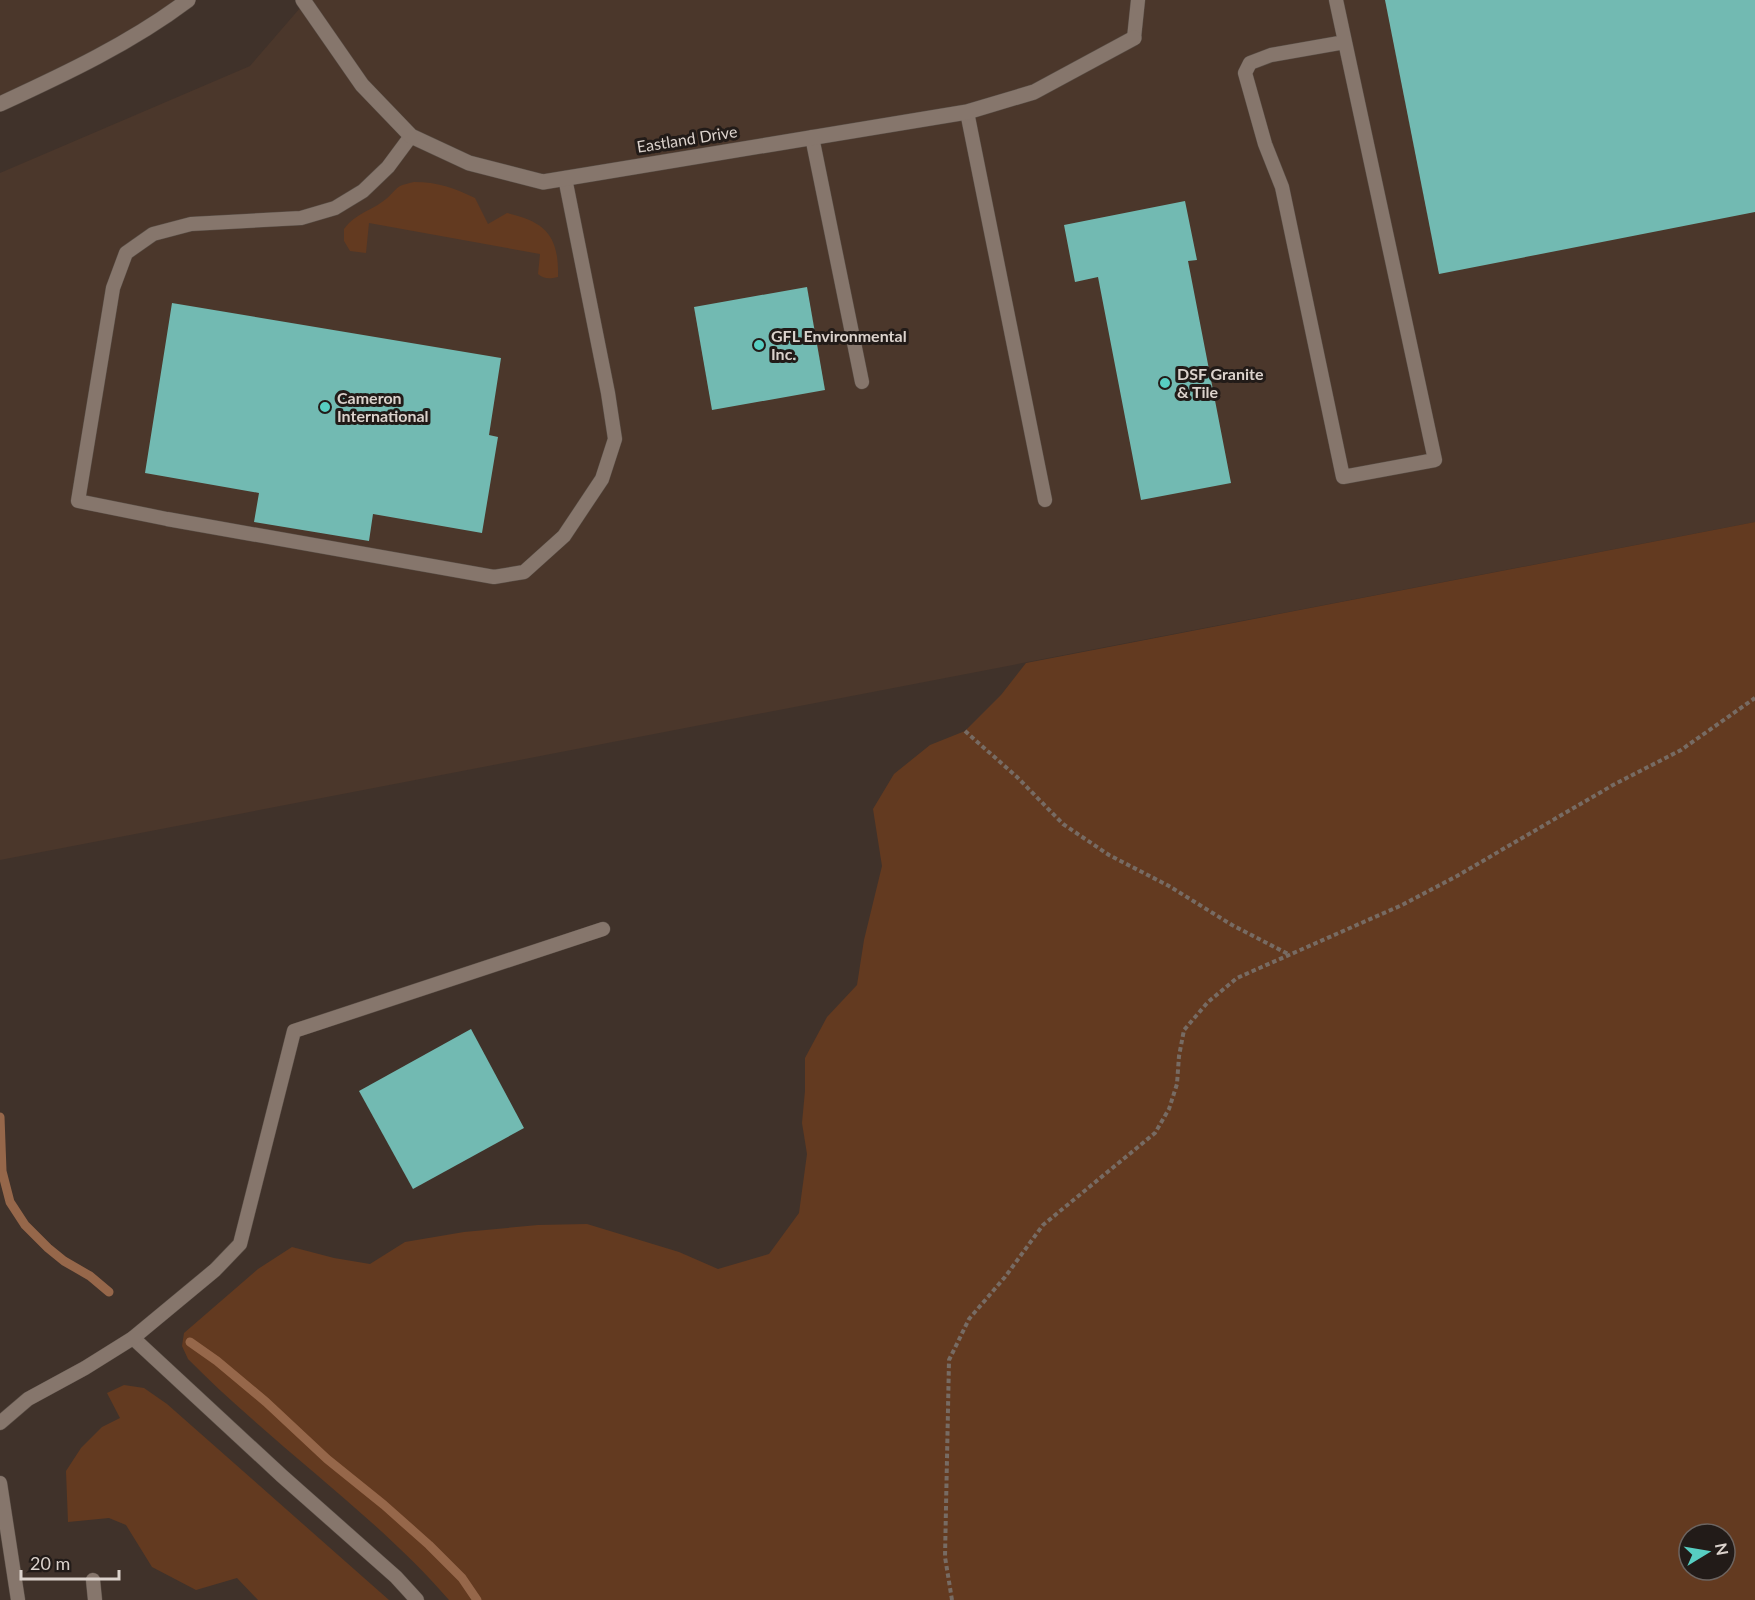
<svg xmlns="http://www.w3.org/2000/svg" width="1755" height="1600" font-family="Lato,sans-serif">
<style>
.built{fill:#4b372b}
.green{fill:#633a20;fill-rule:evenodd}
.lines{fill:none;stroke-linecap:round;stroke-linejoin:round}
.stream{stroke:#96674a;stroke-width:9}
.building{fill:#72bab2}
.service-casing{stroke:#594e46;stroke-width:15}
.minor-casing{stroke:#594e46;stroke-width:16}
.secondary-casing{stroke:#594e46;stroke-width:16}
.path{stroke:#776b63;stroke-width:4;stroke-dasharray:4.5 3;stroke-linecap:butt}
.service{stroke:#86766c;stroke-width:14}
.minor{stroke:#86766c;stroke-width:15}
.secondary{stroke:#86766c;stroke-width:15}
.poi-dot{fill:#57cec2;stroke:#221b18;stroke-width:2}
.labels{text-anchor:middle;stroke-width:6;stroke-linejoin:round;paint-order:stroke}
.street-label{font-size:16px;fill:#dbd2cc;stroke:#221b18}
.poi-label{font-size:16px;font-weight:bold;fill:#dbd2cc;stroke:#221b18;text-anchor:start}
</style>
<rect width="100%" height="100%" fill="#40322a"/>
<!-- built -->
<g class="built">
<polygon points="0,0 188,0 0,104"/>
<polygon points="307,0 1755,0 1755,522 0,860 0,173 250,66"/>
</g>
<!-- green -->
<g class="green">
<path d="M414,182c24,0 40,6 61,16l13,26 19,-11c39,9 52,23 51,64 -9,2 -14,2 -20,-3l2,-20 -171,-31 -3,30 -16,-2 -6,-10v-12c13,-17 26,-17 42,-30 5,-4 9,-10 14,-13 4,-2 10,-3 14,-4z"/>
<path d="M1755,522v1078h-1306c-59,-68 -131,-122 -198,-182 -22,-19 -43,-39 -63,-59l-6,-13 2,-13 74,-64 34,-22 42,11 36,6 35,-22 59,-10 74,-7 49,-1 92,28 39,17 51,-15 30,-41 8,-59 -5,-31 3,-32v-33l22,-41 30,-32 7,-45 18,-74 -9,-57 21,-35 36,-29 35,-14 36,-36 25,-32zM1689,1534h36v36h-36z"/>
<polygon points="124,1385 144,1388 167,1404 389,1600 258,1600 237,1578 196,1590 152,1567 126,1525 109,1518 68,1522 66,1471 81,1448 102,1427 120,1418 107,1393"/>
</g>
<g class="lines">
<!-- stream -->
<g class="stream">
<polyline points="0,1117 2,1171 10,1202 25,1225 48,1248 64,1261 90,1276 109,1292"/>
<polyline points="190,1342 217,1361 266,1402 327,1459 384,1505 429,1545 462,1578 477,1600"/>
</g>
</g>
<!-- building -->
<g class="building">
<polygon points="1385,0 1755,0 1755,212 1439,274"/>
<polygon points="1185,201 1197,260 1188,261 1231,483 1141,500 1098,277 1075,282 1064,225"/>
<polygon points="807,287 825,390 712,410 694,307"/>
<polygon points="172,303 501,358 489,435 498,437 482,533 373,514 369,541 254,522 259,493 145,473"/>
<polygon points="471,1029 524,1128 413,1189 359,1091"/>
</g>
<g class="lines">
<defs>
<g id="service">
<polyline points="1336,0 1435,460 1343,477 1282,187 1265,144 1245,73 1250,63 1271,55 1345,42"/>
<polyline points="1134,38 1138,0"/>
<polyline points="967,112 1045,500"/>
<polyline points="411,136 388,167 363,191 335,208 301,218 191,224 153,234 126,253 113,288 78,501 167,519 494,577 524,572 564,536 602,479 615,439 608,393 565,178"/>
<polyline points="812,137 862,382"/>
<polyline points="133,1338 282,1476 396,1577 417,1600"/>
<polyline points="0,1423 28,1399 85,1368 133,1338 215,1270 240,1244 294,1031 603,929"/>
<polyline points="0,1483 18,1600"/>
<polyline points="93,1580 95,1600"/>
</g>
<polyline id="minor" points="303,0 362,85 411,136 469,163 543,182 967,112 1034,92 1134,38"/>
<path id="secondary" d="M0,104c65,-30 131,-61 188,-104"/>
</defs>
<!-- service casing -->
<use href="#service" class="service-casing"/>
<!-- minor casing -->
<use href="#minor" class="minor-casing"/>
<!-- secondary casing -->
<use href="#secondary" class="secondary-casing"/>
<!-- path -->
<g class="path">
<polyline points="965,731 1017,777 1063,824 1109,855 1169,886 1232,925 1290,955"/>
<polyline points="952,1600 945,1557 949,1360 969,1319 1005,1277 1043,1225 1155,1133 1169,1109 1177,1084 1179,1056 1184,1030 1208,1002 1237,978 1402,905 1457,876 1613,785 1681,750 1755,698"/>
</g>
<!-- service -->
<use href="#service" class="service"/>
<!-- minor -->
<use href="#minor" class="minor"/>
<!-- secondary -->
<use href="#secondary" class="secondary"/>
</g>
<!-- markers -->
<g class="poi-dot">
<circle cx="759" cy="345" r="6"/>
<circle cx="1165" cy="383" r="6"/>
<circle cx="325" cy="407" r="6"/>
</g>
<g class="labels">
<!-- street labels -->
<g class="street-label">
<text transform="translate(687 139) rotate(-9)" y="6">Eastland Drive</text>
</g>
<!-- poi labels -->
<g class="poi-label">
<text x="771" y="342">GFL Environmental<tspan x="771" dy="18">Inc.</tspan></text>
<text x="1177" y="380">DSF Granite<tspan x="1177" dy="18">&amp; Tile</tspan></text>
<text x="337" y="404">Cameron<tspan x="337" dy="18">International</tspan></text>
</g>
</g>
<!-- north arrow -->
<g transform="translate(1707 1552) rotate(79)"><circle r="28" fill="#221b18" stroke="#6c6460" stroke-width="1.5"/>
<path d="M0-4.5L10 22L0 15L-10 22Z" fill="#57cec2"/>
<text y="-9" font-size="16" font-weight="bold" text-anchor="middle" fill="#dbd2cc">N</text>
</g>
<!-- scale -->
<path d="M21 1570v9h98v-9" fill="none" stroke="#dbd2cc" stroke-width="3"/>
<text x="30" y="1570" font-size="18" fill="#dbd2cc" stroke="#221b18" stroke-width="4.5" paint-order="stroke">20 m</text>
</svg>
